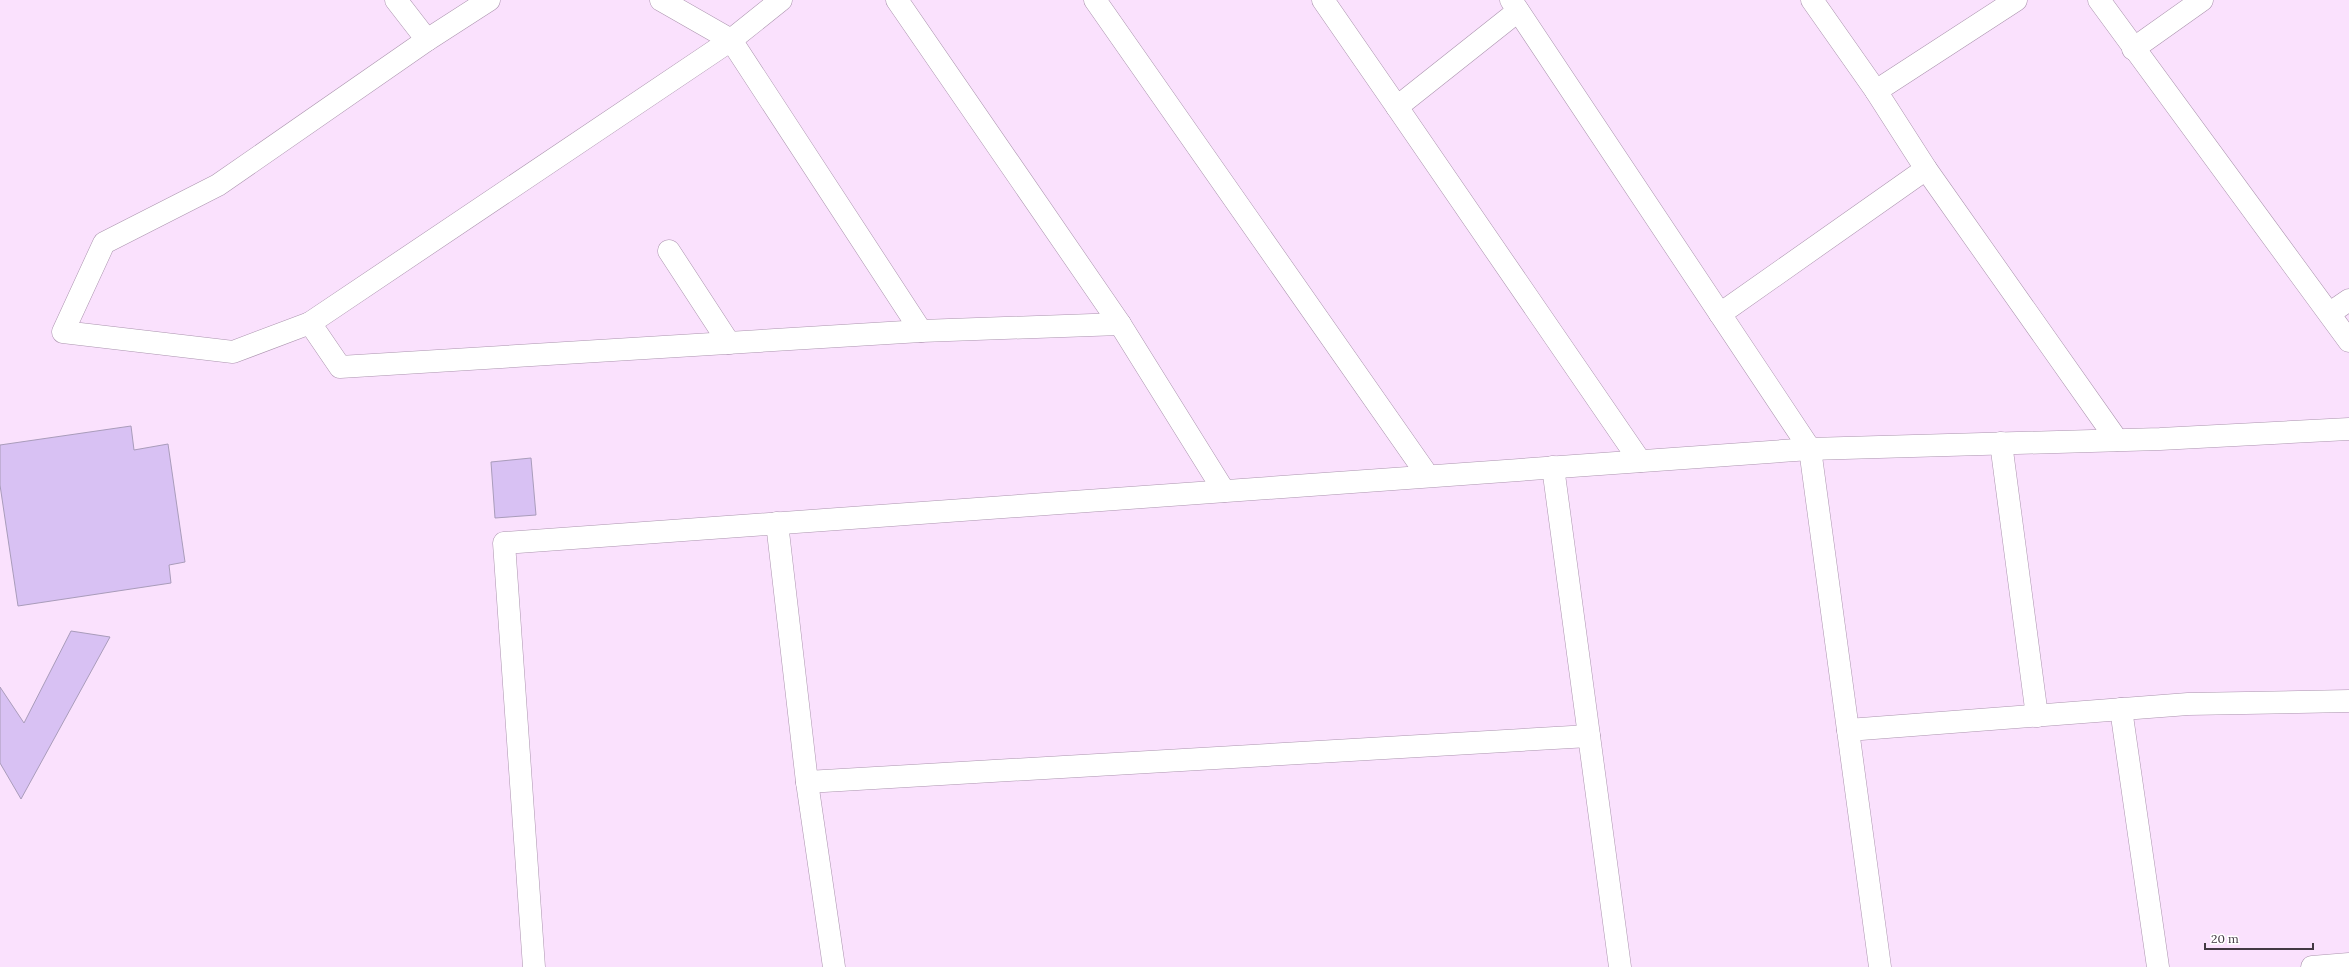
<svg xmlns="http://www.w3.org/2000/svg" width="2349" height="967" font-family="Lora,serif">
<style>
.building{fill:#d8c1f3;stroke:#a99cba}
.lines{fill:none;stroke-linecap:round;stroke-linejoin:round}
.minor-casing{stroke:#ab94ae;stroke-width:23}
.minor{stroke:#fff;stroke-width:22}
</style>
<rect width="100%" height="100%" fill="#fae1fd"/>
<!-- building -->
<g class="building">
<polygon points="131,426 134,450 168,444 185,562 169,565 171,583 18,606 0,485 0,445"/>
<polygon points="531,458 536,515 495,518 491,462"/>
<polygon points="71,631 110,637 21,799 0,763 0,687 24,723"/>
</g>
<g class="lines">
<defs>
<g id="minor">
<polyline points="396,0 427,40"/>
<polyline points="661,0 731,40 921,331"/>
<polyline points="781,0 731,40 310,323 340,367 921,331 1120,324"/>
<polyline points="897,0 1120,324 1224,491"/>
<polyline points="1095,0 1428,476"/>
<polyline points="1323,0 1397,107 1518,11"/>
<polyline points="1511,0 1810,449 2160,439 2349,429"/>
<polyline points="1812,0 1876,91 1926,169 2117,440"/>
<polyline points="2099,0 2349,341"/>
<polyline points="2133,49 2202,0"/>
<polyline points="1876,91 2016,0"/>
<polyline points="1397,107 1640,461"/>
<polyline points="669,251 729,343"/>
<polyline points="2330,313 2349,300"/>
<polyline points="1720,314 1926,169"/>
<polyline points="310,323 233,352 63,332 104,243 218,185 427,40 489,0"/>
<polyline points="2001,443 2037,716"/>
<polyline points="1553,467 1620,967"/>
<polyline points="777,523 807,782 834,967"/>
<polyline points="2121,709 2158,967"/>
<polyline points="1848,730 2188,704 2349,701"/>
<polyline points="807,782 1589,736"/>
<polyline points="534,967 504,543 1810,449 1880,967"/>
<polyline points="2312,967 2349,964"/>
</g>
</defs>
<!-- minor casing -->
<use href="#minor" class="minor-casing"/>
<!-- minor -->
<use href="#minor" class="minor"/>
</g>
<!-- scale -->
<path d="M2205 943v6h108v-6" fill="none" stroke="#423843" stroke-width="2"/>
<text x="2211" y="943" font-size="12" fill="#423843" stroke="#ffffff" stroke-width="3" paint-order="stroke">20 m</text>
</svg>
